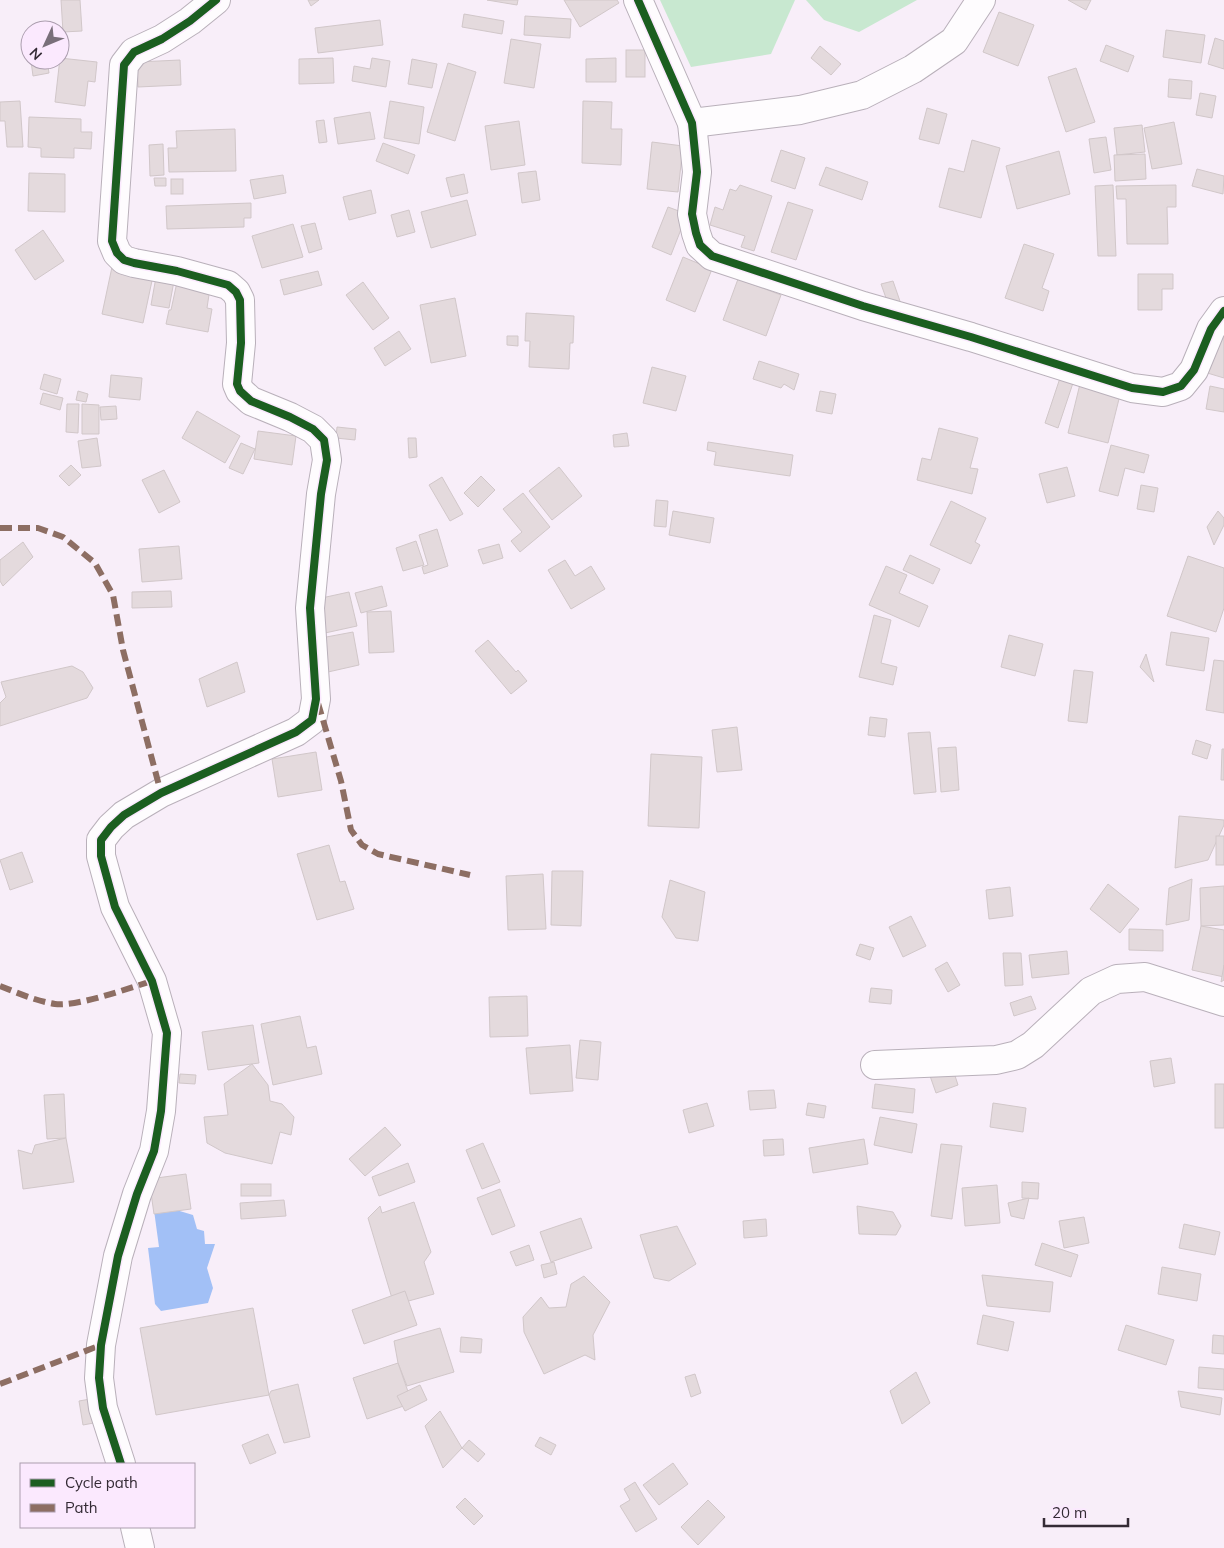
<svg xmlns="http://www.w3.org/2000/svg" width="1224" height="1548" font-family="Mulish,sans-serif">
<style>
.green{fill:#c8e8d0}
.water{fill:#a2c0f6}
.building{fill:#e4dadd;stroke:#d1c7c9}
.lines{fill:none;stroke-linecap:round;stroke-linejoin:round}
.street-casing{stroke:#b9b0ba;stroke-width:30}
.street{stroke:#fefcfe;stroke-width:28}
.quiet{stroke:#8d6e63;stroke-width:6;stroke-dasharray:12 6;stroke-linecap:butt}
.cycleway-casing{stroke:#fbe9fe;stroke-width:11}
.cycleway{stroke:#1b5e20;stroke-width:8}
</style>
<rect width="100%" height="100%" fill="#f8eef9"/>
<!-- green -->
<g class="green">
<polygon points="660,0 795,0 771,54 691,67"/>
<polygon points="806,0 917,0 859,32 824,20"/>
</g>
<!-- water -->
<polygon class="water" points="153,1203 193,1215 197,1229 204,1231 205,1244 215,1244 207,1268 213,1288 208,1303 161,1311 155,1304 148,1248 159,1247"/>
<!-- building -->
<g class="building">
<polygon points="61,0 80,0 82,31 63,32"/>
<polygon points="308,0 319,0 311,6"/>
<polygon points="487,0 518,0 517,5"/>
<polygon points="564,0 617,0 619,3 580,27"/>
<polygon points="1068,0 1091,0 1086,10"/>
<polygon points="999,12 1034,25 1018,66 983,52"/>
<polygon points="464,14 504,21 502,34 462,27"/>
<polygon points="525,16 571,19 570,38 524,35"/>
<polygon points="380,20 383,45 318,53 315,28"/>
<polygon points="1166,30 1205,35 1201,63 1163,57"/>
<polygon points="1215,38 1224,41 1224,69 1208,64"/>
<polygon points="511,39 541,44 534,88 504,83"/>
<polygon points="1106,45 1134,56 1128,72 1100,61"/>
<polygon points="820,46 841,64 831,75 811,58"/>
<rect x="626" y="50" width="19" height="27"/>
<polygon points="60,58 97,62 95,82 88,81 85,106 55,102"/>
<polygon points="333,58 334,83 299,84 299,59"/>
<polygon points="372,58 390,61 386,87 352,81 354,66 370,69"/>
<polygon points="616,58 616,82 586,82 586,59"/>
<polygon points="412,59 437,64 432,88 408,84"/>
<polygon points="36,60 47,60 49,73 33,76 31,61"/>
<polygon points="180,60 181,85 138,87 137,62"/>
<polygon points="448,63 476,72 455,141 427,132"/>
<polygon points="1076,68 1095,122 1066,132 1048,77"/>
<polygon points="1169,79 1192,81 1191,99 1168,97"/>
<polygon points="1200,93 1216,96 1212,118 1196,115"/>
<polygon points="20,101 23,147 7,147 5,121 0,121 0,102"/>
<polygon points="390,101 424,107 419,144 384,138"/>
<polygon points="583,101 612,102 611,129 622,129 621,165 582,163"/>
<polygon points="927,108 947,114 939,144 919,139"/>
<polygon points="370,112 375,139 338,144 334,118"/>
<polygon points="29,117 81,119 81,132 92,132 91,149 74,148 74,158 41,157 41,148 28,147"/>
<polygon points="324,120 327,142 319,143 316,121"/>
<polygon points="519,121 525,165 491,170 485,126"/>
<polygon points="1174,122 1182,164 1152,169 1144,128"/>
<polygon points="1142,125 1145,152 1117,155 1114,128"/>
<polygon points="235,129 236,171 169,172 168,148 177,148 176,131"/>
<polygon points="1106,137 1111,170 1094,173 1089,139"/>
<polygon points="972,140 1000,148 981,218 939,207 949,168 964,172"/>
<polygon points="652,142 683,146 678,192 647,189"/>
<polygon points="383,143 415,155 408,174 376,161"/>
<polygon points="163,144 164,175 150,176 149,145"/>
<polygon points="781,150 805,158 795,189 771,181"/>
<polygon points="1059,151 1070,194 1017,209 1006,166"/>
<polygon points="1145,154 1146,179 1115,181 1114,155"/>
<polygon points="826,167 868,182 862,200 819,185"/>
<polygon points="1197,169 1224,176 1223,194 1192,186"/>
<polygon points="536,171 540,200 522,203 518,173"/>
<polygon points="29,173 65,174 65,212 28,211"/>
<polygon points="464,174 468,193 451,197 446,178"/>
<polygon points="283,175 286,193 254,199 250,180"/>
<polygon points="154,178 166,178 166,186 155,186"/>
<rect x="171" y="179" width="12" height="15"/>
<polygon points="740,185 772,196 754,251 741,247 745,236 710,225 715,207 723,210 730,189 736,191"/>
<polygon points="1113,185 1116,256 1098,256 1095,186"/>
<polygon points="1176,185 1176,207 1167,207 1168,244 1127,244 1126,199 1117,199 1116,186"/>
<polygon points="371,190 376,213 349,220 343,197"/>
<polygon points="467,200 476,235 431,248 421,212"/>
<polygon points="788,202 813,210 796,260 771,252"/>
<polygon points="251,203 251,218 244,218 244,227 167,229 166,206"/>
<polygon points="668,207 687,214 671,255 652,247"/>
<polygon points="409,210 415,232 397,237 391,215"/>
<polygon points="315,223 322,249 309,253 301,226"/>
<polygon points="293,224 303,257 262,268 252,236"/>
<polygon points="43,230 64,261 35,280 15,250"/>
<polygon points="1024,244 1054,254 1042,288 1049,291 1043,311 1005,298"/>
<polygon points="683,257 712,269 695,312 666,300"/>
<polygon points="112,267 153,276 143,323 102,314"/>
<polygon points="318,271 322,285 284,295 280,280"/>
<polygon points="1138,274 1173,274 1173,289 1162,289 1162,310 1138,310"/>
<polygon points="156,277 174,281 169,308 151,305"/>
<polygon points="738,279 781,295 766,336 723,320"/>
<polygon points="893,281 902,307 891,312 881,284"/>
<polygon points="177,282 210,288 207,308 212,309 208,332 166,324 169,310 171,310"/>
<polygon points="363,282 389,318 373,330 346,295"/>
<polygon points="455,298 466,356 431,363 420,305"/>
<polygon points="526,313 574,316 573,343 570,343 569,369 529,367 530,341 525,341"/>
<polygon points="1224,319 1224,378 1204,372"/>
<polygon points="399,331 411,349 385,366 374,348"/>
<polygon points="507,336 518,336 518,346 507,345"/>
<polygon points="759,361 799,374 794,390 784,384 781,388 753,379"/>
<polygon points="652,367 686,376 676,411 643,403"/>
<polygon points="44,374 61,379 57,394 40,389"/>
<polygon points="111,375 142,378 140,400 109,397"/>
<polygon points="1060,378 1073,383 1058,428 1045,423"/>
<polygon points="1080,384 1120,395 1108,443 1068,433"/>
<polygon points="1210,386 1224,389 1224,412 1206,409"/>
<polygon points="78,391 88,394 86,402 76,400"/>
<polygon points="820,391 836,394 832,414 816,411"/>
<polygon points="43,393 63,398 60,410 40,404"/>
<polygon points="67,404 79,404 78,433 66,432"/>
<polygon points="82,404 99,405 99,434 82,434"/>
<polygon points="116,406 117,419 101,420 100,407"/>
<polygon points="197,411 240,436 225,463 182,438"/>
<polygon points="337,427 356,429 355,440 336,438"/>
<polygon points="939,428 978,438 970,468 978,469 972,494 917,480 922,458 931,460"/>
<polygon points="258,431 296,436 292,465 254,459"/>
<polygon points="627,433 629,446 614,447 613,435"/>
<polygon points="97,438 101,466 82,468 78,441"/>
<polygon points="408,438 416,438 417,457 409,458"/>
<polygon points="708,442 793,455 790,476 714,465 716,452 707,450"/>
<polygon points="241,443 255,449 243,474 229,468"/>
<polygon points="1111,445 1149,455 1144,473 1125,468 1118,496 1099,491"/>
<polygon points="71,465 81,475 69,486 59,476"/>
<polygon points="559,467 582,496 552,520 529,491"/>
<polygon points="1067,467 1075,496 1047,503 1039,474"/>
<polygon points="164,470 180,502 159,513 142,480"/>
<polygon points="481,476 495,490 478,507 464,493"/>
<polygon points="442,477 463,514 450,521 429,485"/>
<polygon points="1141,485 1158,488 1154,512 1137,509"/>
<polygon points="523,493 550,527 520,552 511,541 522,532 503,509"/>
<polygon points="656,500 668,501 666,527 654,526"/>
<polygon points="951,501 986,518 975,542 980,545 971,564 930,545"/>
<polygon points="673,511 714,518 710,543 669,535"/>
<polygon points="1218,511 1224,518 1224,525 1214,545 1207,527"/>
<polygon points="437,529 448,566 424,574 422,567 428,565 419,535"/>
<polygon points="416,541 424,565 403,571 396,548"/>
<polygon points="23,542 33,557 3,586 0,581 0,560"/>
<polygon points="499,544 503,558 483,564 478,550"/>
<polygon points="179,546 182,579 142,582 139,549"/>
<polygon points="910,555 940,569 933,584 903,570"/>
<polygon points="1188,556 1224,568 1224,608 1216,632 1167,616"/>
<polygon points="565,560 575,576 591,566 605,589 571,609 548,570"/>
<polygon points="886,566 907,575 899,593 928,606 919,627 869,605"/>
<polygon points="382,586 387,606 361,613 355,593"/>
<polygon points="171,591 172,607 132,608 132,592"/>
<polygon points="349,592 357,626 325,633 317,599"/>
<polygon points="391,611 394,652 369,653 367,612"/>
<polygon points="874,615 891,620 881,663 897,667 893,685 859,677"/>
<polygon points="353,632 359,665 328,672 321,638"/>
<polygon points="1171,632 1209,638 1204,671 1166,665"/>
<polygon points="1009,635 1043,644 1035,676 1001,667"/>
<polygon points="488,640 516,672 518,670 527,681 511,694 475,651"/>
<polygon points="1146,654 1154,682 1140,667"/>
<polygon points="1214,660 1224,661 1224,713 1206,710"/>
<polygon points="237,662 245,692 207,707 199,679"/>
<polygon points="72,666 83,672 93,688 87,698 0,726 0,703 6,697 1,682"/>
<polygon points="1074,670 1093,672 1087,723 1068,721"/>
<polygon points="870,717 887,719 885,737 868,735"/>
<polygon points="737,727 742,770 717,772 712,730"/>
<polygon points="930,732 936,792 914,794 908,733"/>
<polygon points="1196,740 1211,745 1207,759 1192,754"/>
<polygon points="956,747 959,790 941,792 938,748"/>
<polygon points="1222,749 1224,749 1224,780 1221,780"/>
<polygon points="316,752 322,790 278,797 272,759"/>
<polygon points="651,754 702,757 699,828 648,826"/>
<polygon points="1179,816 1224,820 1224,825 1208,860 1175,868"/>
<rect x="1216" y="836" width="8" height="29"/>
<polygon points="329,845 340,882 345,881 354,909 317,920 297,854"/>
<polygon points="22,852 33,882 10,890 0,860"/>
<polygon points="552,871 583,871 581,926 551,925"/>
<polygon points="543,874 546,929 508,930 506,876"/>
<polygon points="1192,879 1189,920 1166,925 1169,888"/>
<polygon points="670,880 705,892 698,941 676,938 662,917"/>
<polygon points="1108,884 1139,909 1120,933 1090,909"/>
<polygon points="1224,886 1224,925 1201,926 1200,888"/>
<polygon points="1010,887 1013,916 989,919 986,890"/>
<polygon points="911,916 926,946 903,957 889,927"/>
<polygon points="1201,926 1224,930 1224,977 1192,970"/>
<polygon points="1129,929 1163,930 1163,951 1129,950"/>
<polygon points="860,944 874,948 870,960 856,955"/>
<polygon points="1067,951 1069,974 1032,978 1029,955"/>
<polygon points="1003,953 1021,953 1023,985 1005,986"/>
<polygon points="947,962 960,985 948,992 935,969"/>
<polygon points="1224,965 1224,980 1221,982"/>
<polygon points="871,988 892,990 891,1004 869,1002"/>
<polygon points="527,996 528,1036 490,1037 489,997"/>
<polygon points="1031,996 1036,1009 1014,1016 1010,1003"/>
<polygon points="300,1016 307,1048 316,1046 322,1074 273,1085 261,1024"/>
<polygon points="253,1025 259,1063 208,1070 202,1032"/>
<polygon points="580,1040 601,1042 598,1080 576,1078"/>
<polygon points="570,1045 573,1091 530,1094 526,1048"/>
<polygon points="946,1048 958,1085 936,1093 923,1056"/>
<polygon points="1171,1058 1175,1083 1154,1087 1150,1061"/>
<polygon points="252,1064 268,1085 270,1101 282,1104 294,1117 291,1135 280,1132 272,1164 225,1153 207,1143 204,1117 228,1115 224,1084"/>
<polygon points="180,1074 196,1075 195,1084 179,1083"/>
<polygon points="875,1084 915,1089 913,1113 872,1108"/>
<rect x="1215" y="1084" width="9" height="44"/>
<polygon points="774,1090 776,1108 750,1110 748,1091"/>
<polygon points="64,1094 66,1138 47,1139 44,1095"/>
<polygon points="707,1103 714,1126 689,1133 683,1110"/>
<polygon points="808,1103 826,1106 824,1118 806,1115"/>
<polygon points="993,1103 1026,1108 1023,1132 990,1127"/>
<polygon points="880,1117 917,1124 912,1153 874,1145"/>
<polygon points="385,1127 401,1145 365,1176 349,1159"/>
<polygon points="66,1138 74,1182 23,1189 18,1150 32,1154 35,1145"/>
<polygon points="783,1139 784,1155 764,1156 763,1140"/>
<polygon points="864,1139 868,1164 813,1173 809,1148"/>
<polygon points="483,1143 500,1182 482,1189 466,1150"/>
<polygon points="941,1144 962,1146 952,1219 931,1216"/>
<polygon points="408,1163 415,1182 379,1196 372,1177"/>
<polygon points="186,1174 191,1209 154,1214 149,1179"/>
<polygon points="1022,1182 1039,1183 1038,1199 1022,1198"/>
<rect x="241" y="1184" width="30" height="12"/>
<polygon points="997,1185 1000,1223 965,1226 962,1188"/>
<polygon points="500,1189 515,1226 492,1235 477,1198"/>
<polygon points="1029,1198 1024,1219 1011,1216 1008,1203"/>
<polygon points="284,1200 286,1216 241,1219 240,1203"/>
<polygon points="414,1202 431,1252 424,1262 434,1294 394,1305 368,1218 380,1206 382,1213"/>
<polygon points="857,1206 893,1212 901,1226 896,1235 859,1234"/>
<polygon points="1084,1217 1089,1243 1064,1248 1059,1221"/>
<polygon points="581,1218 592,1248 551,1262 540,1232"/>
<polygon points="766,1219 767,1236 744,1238 743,1221"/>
<polygon points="1184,1224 1220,1232 1215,1255 1179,1248"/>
<polygon points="677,1226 696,1264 669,1281 654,1278 640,1235"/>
<polygon points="1042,1243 1078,1255 1071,1277 1035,1265"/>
<polygon points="529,1245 534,1260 516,1266 510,1252"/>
<polygon points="554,1262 557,1274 544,1278 541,1265"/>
<polygon points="1162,1267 1201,1274 1197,1301 1158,1294"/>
<polygon points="982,1275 1053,1282 1050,1312 987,1306"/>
<polygon points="584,1276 610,1302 593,1335 595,1360 585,1355 544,1374 524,1332 523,1317 541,1297 549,1308 566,1307 571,1284"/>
<polygon points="405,1291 417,1325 364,1344 352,1310"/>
<polygon points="253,1308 269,1395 156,1415 140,1328"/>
<polygon points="983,1315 1014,1322 1008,1351 977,1344"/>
<polygon points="1126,1325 1174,1340 1166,1365 1118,1350"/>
<polygon points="440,1328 454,1372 407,1386 398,1363 394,1341"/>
<polygon points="1213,1335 1224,1336 1224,1354 1212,1353"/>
<polygon points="461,1337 482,1339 481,1353 460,1352"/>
<polygon points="398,1363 412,1403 367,1419 353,1378"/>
<polygon points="1199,1367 1224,1369 1224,1390 1198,1388"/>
<polygon points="916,1372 930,1403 902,1424 890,1391"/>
<polygon points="695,1374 701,1393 691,1397 685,1377"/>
<polygon points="298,1384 310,1437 284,1443 269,1395 271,1391"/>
<polygon points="420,1385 427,1400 405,1411 397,1396"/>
<polygon points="1178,1391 1222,1398 1220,1415 1181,1407"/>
<polygon points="96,1398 99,1422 83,1425 79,1401"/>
<polygon points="440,1411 462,1448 443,1468 425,1426"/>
<polygon points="268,1434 276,1453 250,1464 242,1445"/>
<polygon points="540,1437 556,1445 551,1455 535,1446"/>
<polygon points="469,1440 485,1454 478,1462 462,1448"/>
<polygon points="673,1463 688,1484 659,1505 643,1485"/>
<polygon points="635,1482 657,1519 636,1532 620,1506 630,1500 624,1489"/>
<polygon points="465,1498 483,1516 474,1525 456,1507"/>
<polygon points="708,1500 725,1517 698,1545 681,1527"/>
</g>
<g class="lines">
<defs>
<g id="street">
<polyline points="638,0 692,123 697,172 692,214 696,233 700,245 712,256 863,306 971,337 1132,388 1163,392 1181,386 1194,370 1211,329 1224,311"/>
<polyline points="692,123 800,110 862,95 913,69 954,41 981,0"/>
<polyline points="875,1065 996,1060 1017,1055 1033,1045 1091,991 1117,979 1145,977 1224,1002"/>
<polyline points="121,1464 103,1408 99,1378 101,1345 118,1256 137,1194 154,1151 161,1111 167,1033 152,981 115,907 101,856 101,840 111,827 124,815 161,793 296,732 312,720 316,699 310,608 321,494 327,460 324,440 313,429 290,417 251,401 240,391 237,384 241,343 240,300 236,292 228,285 177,271 134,263 124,260 117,253 112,241 124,65 134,52 162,39 190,21 216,0"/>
<polyline points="135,1527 140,1548"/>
</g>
</defs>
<!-- street casing -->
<use href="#street" class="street-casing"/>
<!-- street -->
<use href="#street" class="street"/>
<!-- quiet -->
<g class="quiet">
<polyline points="0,528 38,528 63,537 95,563 113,595 123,650 161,793"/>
<polyline points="318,703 341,781 351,830 362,845 378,854 470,875"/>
<path d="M0,986c18,7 36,15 55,18 22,3 74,-16 97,-23"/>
<polyline points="0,1384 101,1345"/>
</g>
<defs>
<g id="cycleway">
<polyline points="638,0 692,123 697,172 692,214 696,233 700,245 712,256 863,306 971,337 1132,388 1163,392 1181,386 1194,370 1211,329 1224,311"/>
<polyline points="121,1464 103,1408 99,1378 101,1345 118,1256 137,1194 154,1151 161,1111 167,1033 152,981 115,907 101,856 101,840 111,827 124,815 161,793 296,732 312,720 316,699 310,608 321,494 327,460 324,440 313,429 290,417 251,401 240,391 237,384 241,343 240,300 236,292 228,285 177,271 134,263 124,260 117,253 112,241 124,65 134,52 162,39 190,21 216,0"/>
</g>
</defs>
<!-- cycleway casing -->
<use href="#cycleway" class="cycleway-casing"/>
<!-- cycleway -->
<use href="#cycleway" class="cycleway"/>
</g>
<!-- legend -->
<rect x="20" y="1463" width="175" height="65" fill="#fbe9fe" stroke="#ab9dae"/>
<rect x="30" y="1479" width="25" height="8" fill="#1b5e20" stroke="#ab9dae"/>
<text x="65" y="1488" font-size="15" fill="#342b35">Cycle path</text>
<rect x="30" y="1504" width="25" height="8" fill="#8d6e63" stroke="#ab9dae"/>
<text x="65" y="1513" font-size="15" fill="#342b35">Path</text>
<!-- north arrow -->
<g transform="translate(45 45) rotate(226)"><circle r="24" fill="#fbe9fe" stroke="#ab9dae"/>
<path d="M0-4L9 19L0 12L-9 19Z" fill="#796f7a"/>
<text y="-8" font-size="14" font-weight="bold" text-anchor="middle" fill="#342b35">N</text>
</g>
<!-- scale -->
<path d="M1044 1518v8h84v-8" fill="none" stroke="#342b35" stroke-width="2.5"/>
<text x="1052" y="1518" font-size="15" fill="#342b35" stroke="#fbe9fe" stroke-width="4" paint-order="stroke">20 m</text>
</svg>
